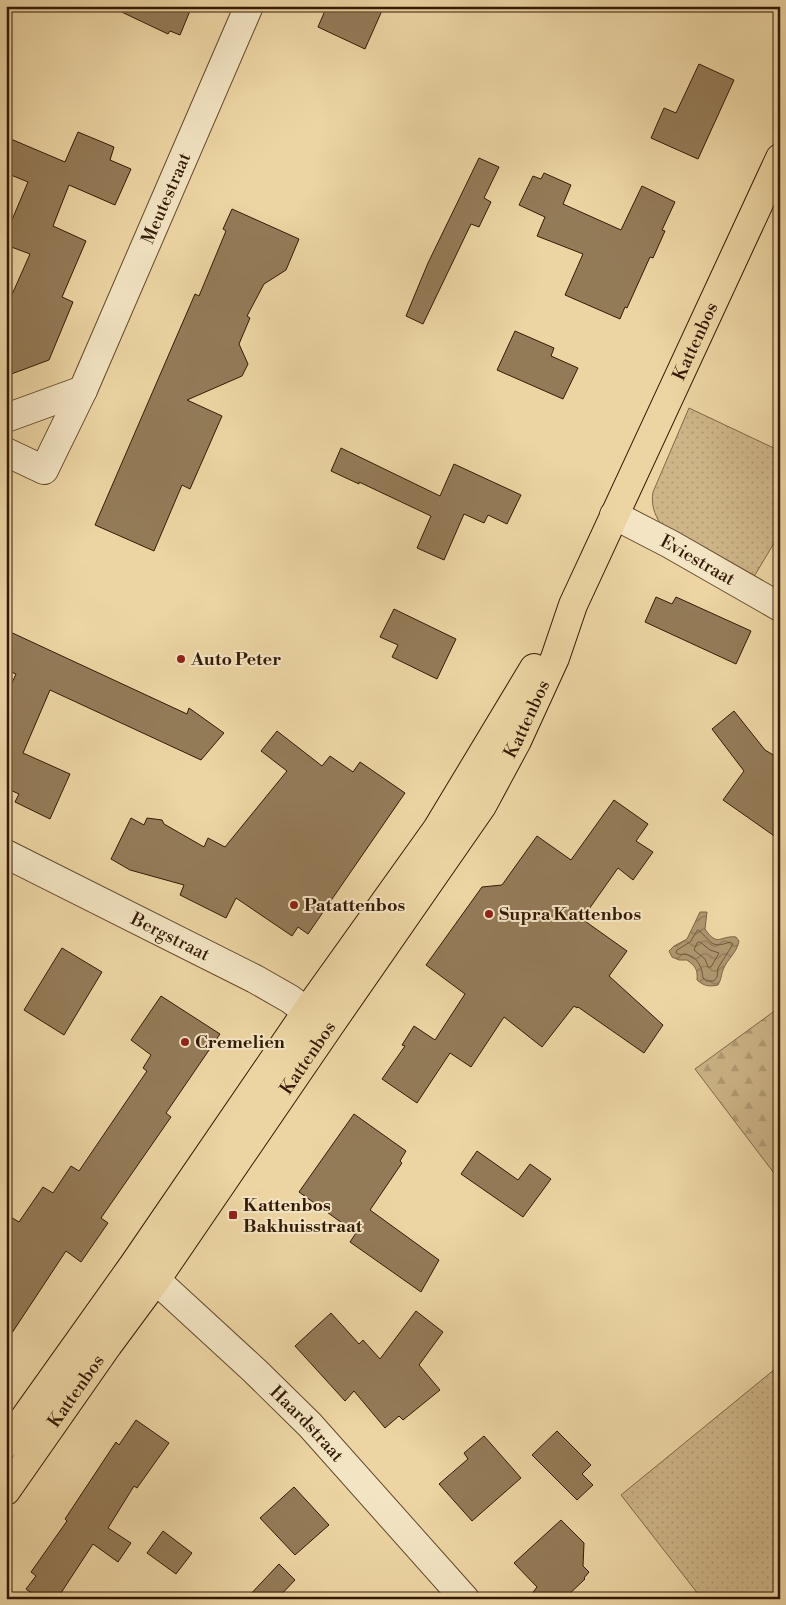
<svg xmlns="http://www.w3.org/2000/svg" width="786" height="1605" font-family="'Libre Bodoni',serif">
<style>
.grass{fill:url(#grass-dots);stroke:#806847}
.forest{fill:url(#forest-firs);stroke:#806847}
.water{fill:url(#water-waves);stroke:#7d6444}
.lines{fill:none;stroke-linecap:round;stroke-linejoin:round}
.shore{stroke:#70583a;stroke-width:1}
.building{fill:#947b58;stroke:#341a06}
.minor-casing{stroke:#62492d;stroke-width:30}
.major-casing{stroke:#341a06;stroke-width:30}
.minor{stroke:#f3e4c3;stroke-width:28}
.major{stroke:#ecd5a3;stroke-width:28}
.poi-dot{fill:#8f2418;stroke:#f3e4c3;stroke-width:2}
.labels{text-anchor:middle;stroke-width:4;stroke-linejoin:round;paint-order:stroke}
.street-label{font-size:18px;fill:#341a06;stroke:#f3e4c3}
.poi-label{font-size:18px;font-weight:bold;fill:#341a06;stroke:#f3e4c3;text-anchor:start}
</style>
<defs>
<pattern id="grass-dots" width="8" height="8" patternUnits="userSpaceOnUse" patternTransform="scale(1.25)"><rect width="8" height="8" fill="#cdb588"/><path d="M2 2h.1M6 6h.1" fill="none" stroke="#b19b74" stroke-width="1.8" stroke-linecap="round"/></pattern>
<pattern id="forest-firs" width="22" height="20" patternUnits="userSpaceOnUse" patternTransform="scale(1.25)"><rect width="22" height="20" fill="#cdb588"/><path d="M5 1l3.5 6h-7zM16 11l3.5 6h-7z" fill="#b19b74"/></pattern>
<pattern id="water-waves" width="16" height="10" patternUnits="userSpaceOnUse" patternTransform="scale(1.25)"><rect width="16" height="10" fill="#ad956e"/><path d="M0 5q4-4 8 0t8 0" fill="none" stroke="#8e7958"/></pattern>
</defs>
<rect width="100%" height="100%" fill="#ecd5a3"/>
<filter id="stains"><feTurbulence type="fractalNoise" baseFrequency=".004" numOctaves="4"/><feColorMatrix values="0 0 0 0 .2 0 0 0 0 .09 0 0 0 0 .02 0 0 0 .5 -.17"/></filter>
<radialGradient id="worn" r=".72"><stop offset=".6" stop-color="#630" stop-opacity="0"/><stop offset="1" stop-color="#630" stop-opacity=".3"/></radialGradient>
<!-- grass -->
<g class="grass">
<path d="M689,408l91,43v82l-28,47 -91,-55c-7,-12 -10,-20 -8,-33z"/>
<polygon points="780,1365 780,1599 702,1599 621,1495"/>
</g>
<!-- forest -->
<polygon class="forest" points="780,1007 780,1181 695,1069"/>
<!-- water -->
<path class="water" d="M700,912h7l-2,17c13,19 15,6 31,8l3,4c-2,12 -12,18 -16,29 -2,5 -1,8 -5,15 -9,2 -14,1 -21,-5 1,-11 -2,-14 -10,-20h-8l-7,-3 -3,-6 5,-5 13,-7z"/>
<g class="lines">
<!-- shore -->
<g class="shore">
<path d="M698,930c13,9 11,20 32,12l3,2 -15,24 -1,9 -3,4h-8l-3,-3c-1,-9 -4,-20 -15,-23 -5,-2 -7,1 -12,-2l1,-3 13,-8z"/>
<polygon points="700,942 710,950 719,953 711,967 708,967 705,959 694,950 697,943"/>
</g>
</g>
<!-- building -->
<g class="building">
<polygon points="109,6 192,6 180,35 170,31 168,34"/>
<polygon points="327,6 384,6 365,49 318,27"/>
<polygon points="699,64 734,80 698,159 651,138 664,108 676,113"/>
<polygon points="78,132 114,147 110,160 131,169 115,205 69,185 53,226 86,241 62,297 73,302 49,360 6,376 6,308 30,254 6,245 6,234 28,182 6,173 6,137 65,162"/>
<polygon points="479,158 499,167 484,198 491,202 479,227 471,224 423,324 406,316 428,263"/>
<polygon points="544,173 571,185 563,204 621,230 642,186 675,202 662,230 665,231 653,258 650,257 627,308 625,307 620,319 565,295 583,254 537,236 545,217 519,205 533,176 541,179"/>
<polygon points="232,209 299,239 286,270 264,284 247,316 250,318 239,344 248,364 242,376 187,400 222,416 190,489 182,485 154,551 95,525 195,294 199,296 226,231 223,229"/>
<polygon points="515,331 554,348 551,356 578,368 563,399 497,370"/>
<polygon points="341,448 440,496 454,464 521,495 507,524 488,515 484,523 464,514 444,560 417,548 431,516 359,482 359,484 331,471"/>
<polygon points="656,597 672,604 676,597 751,631 736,664 645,622"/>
<polygon points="394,609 456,639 437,679 392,657 398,645 380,637"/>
<polygon points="6,630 187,714 189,708 224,733 201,760 50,690 23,753 70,774 50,819 15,802 19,794 8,789 6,792 6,696 16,674 6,670"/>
<polygon points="734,711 765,750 780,759 780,840 723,800 744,771 712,729"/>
<polygon points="277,731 322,766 330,756 353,772 360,762 405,793 308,934 298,927 292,936 236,898 226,918 180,895 184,885 130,870 111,859 131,818 144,825 147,818 162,820 164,824 204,847 208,838 225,847 287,771 261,751"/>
<polygon points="614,800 648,824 636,841 653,852 633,880 618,868 582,919 627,951 609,976 663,1025 644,1053 578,1007 577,1008 574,1006 542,1047 504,1017 471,1067 450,1053 417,1103 382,1079 405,1046 402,1045 414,1026 435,1040 465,994 426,965 482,887 502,885 537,836 571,860"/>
<polygon points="62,948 102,972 64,1035 24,1010"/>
<polygon points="161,996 220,1034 166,1113 171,1117 101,1218 108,1223 81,1262 66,1251 6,1342 6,1214 19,1222 43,1187 53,1193 71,1166 79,1171 147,1071 143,1068 151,1055 131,1040"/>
<polygon points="354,1114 406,1151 400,1161 402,1163 370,1210 439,1260 421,1292 350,1242 356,1233 299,1192"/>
<polygon points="477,1151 518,1180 530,1164 551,1179 523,1217 461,1174"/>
<polygon points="416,1311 443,1332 419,1365 440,1390 403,1420 399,1416 385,1428 354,1391 345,1401 295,1346 331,1313 359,1344 363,1340 380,1359"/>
<polygon points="136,1420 169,1443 137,1488 134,1486 108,1528 131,1543 118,1562 93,1544 57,1599 40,1599 26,1589 36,1576 31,1572 67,1521 65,1519 116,1442 119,1445"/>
<polygon points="557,1431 591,1465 582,1474 593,1485 577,1500 532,1455"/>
<polygon points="484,1436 521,1478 472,1521 439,1484 468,1459 464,1453"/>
<polygon points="294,1487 329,1525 295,1555 260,1518"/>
<polygon points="561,1520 584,1543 583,1566 589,1572 584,1578 585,1579 564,1599 528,1599 537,1587 514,1563"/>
<polygon points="163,1531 192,1553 176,1574 147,1553"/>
<polygon points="279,1564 295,1580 277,1599 246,1599"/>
</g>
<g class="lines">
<defs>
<g id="minor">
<polyline points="6,418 83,390"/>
<path id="s1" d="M6,452l38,18 39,-80 166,-384"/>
<path id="s2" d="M614,515l56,29 110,63"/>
<path id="s3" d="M6,854l249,125 35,20 36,27"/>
<path id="s4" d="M137,1266l19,14 99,91 55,54 155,174"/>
</g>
<g id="major">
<polyline points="6,1444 134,1264 307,1011 437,829 534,668"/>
<path id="s5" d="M6,1491l102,-146 48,-65 172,-252 154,-222 35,-65 38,-83 18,-53 207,-447"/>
</g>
</defs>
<!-- minor casing -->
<use href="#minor" class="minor-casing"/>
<!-- major casing -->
<use href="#major" class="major-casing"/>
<!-- minor -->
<use href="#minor" class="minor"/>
<!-- major -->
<use href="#major" class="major"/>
</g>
<!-- markers -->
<g class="poi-dot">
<circle cx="181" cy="659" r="5"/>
<circle cx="294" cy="905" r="5"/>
<circle cx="489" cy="914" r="5"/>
<circle cx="185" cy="1042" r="5"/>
<rect x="228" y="1210" width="10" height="10" rx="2.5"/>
</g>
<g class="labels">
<!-- street labels -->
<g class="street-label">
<text dy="6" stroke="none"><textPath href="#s1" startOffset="340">Meutestraat</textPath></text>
<text dy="6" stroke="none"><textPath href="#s5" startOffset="1346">Kattenbos</textPath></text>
<text dy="6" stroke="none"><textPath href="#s2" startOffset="95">Eviestraat</textPath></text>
<text dy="6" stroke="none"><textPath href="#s5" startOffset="932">Kattenbos</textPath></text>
<text dy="6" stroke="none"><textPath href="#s3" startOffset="184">Bergstraat</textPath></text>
<text dy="6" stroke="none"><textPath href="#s5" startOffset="528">Kattenbos</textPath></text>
<text dy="6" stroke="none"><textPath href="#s5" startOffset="122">Kattenbos</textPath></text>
<text dy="6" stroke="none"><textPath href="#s4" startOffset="232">Haardstraat</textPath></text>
</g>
<!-- poi labels -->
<g class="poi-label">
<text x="191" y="665">Auto Peter</text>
<text x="304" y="911">Patattenbos</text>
<text x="499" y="920">Supra Kattenbos</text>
<text x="195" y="1048">Cremelien</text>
<text x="243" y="1211">Kattenbos<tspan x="243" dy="21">Bakhuisstraat</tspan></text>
</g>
</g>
<!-- margin -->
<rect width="786" height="1605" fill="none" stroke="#ecd5a3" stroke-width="25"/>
<rect x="8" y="8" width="771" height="1590" fill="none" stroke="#341a06" stroke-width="2.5"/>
<rect x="12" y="12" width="761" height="1580" fill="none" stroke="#341a06"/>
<rect width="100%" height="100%" filter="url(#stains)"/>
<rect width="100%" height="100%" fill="url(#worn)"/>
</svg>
